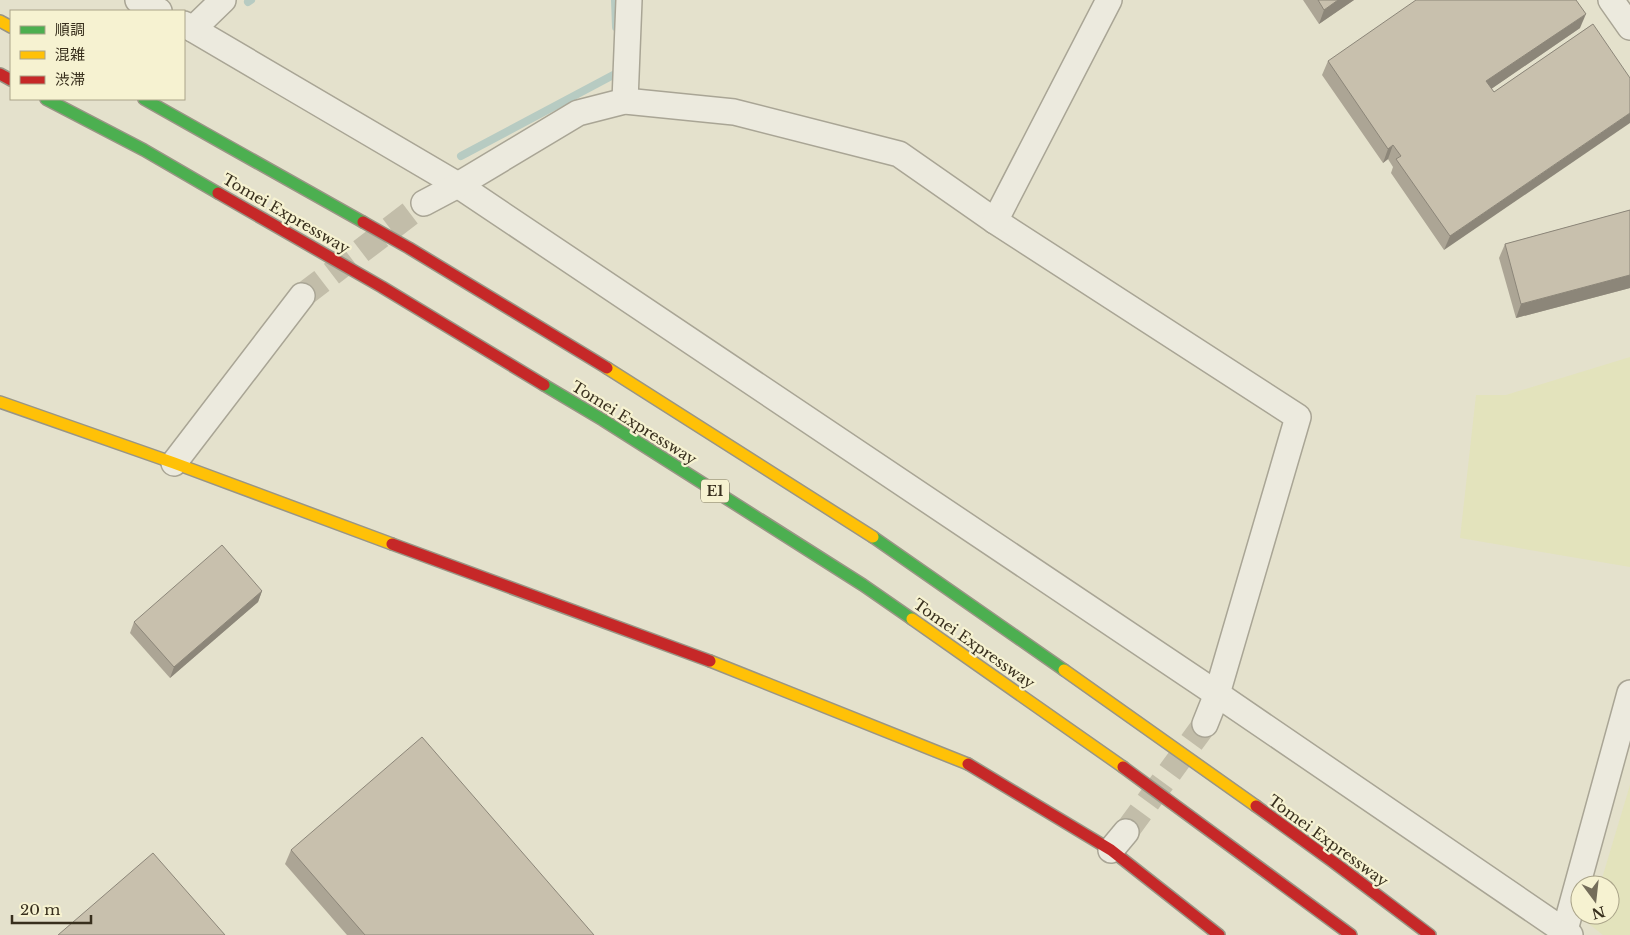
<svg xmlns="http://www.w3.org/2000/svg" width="1630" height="935" font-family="'Libre Baskerville','Noto Sans JP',serif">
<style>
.farmland{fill:#e3e3bc}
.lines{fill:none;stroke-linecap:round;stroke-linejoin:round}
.stream{stroke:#b7cbc2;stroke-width:8}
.street-tunnel{stroke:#c2bda9;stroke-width:25;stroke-dasharray:25 12;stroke-linecap:butt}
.street-casing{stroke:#a9a595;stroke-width:28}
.fast-casing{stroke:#999585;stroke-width:14}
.slow-casing{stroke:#999585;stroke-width:14}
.jam-casing{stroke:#999585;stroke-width:14}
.street{stroke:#eceade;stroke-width:25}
.fast{stroke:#4caf50;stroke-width:11}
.slow{stroke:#ffc107;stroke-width:11}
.jam{stroke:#c62828;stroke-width:11}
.wall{fill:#aca595}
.shaded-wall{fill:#8c8679}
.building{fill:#c8c0ad;stroke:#8c8679}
.labels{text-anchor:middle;stroke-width:4.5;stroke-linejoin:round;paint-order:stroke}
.shield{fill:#f6f2d1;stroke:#716a53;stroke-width:1}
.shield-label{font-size:14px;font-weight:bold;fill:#382f1d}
.street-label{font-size:15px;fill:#382f1d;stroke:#f6f2d1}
</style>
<rect width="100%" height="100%" fill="#e4e1cc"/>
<!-- farmland -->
<g class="farmland">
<polygon points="1630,357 1630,567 1460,538 1476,395 1506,395"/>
<polygon points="1630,785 1630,935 1603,935 1589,924 1591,915 1610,915 1610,885 1600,885"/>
</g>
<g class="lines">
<!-- stream -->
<g class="stream">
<polyline points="615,0 616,27"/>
<polyline points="248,2 251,0"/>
<polyline points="461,156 617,73 617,66"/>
</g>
<!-- street-tunnel -->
<g class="street-tunnel">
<polyline points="302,296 424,203"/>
<polyline points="1126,832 1205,724"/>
</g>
<defs>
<g id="street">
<polyline points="138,0 159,11"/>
<polyline points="1611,0 1630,27"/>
<polyline points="184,24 458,185 1217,694 1570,935"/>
<polyline points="193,29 223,0"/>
<polyline points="625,101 629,0"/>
<polyline points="424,203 458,185 578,113 625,101 734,112 899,154 995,221 1298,417 1217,694 1205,724"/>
<polyline points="995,221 1109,0"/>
<polyline points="174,463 302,296"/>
<polyline points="1111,850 1126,832"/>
<polyline points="1565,930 1630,693"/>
</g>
<g id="fast">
<polyline points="46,99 144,150 218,193"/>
<polyline points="144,99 363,222"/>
<polyline points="544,385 603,420 863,585 912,619"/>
<polyline points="873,537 1064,670"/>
</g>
<g id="slow">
<polyline points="0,21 11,27"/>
<polyline points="607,368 873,537"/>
<polyline points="0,402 174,463 392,544"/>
<polyline points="912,619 1123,767"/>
<polyline points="710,661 968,764"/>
<polyline points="1064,670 1256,806"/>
</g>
<g id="jam">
<polyline points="0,74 11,80"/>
<polyline points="218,193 382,287 544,385"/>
<polyline points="363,222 409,248 607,368"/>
<polyline points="392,544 710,661"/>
<polyline points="968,764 1111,850 1219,935"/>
<polyline points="1123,767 1351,935"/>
<polyline points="1256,806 1332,861 1430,935"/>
</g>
</defs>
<!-- street casing -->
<use href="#street" class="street-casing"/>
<!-- fast casing -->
<use href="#fast" class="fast-casing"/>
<!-- slow casing -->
<use href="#slow" class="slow-casing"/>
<!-- jam casing -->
<use href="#jam" class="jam-casing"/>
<!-- street -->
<use href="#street" class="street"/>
<!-- fast -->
<use href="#fast" class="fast"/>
<!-- slow -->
<use href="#slow" class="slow"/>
<!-- jam -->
<use href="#jam" class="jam"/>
</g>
<!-- wall -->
<g class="wall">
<polygon points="1303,0 1354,0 1319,24"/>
<polygon points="1593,24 1444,250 1391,173 1393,167 1388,159 1383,163 1322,75 1328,61 1580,28 1491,89 1494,92"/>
<polygon points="1630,210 1630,288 1516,318 1499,258 1505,244"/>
<polygon points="262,591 258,602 170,678 130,633 134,622"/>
<polygon points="291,850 594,935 347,935 285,864"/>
</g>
<!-- shaded-wall -->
<g class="shaded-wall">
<polygon points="1338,0 1354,0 1319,24 1324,10"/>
<polygon points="1586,14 1580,28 1481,96 1486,81"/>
<polygon points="1630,113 1630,123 1444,250 1450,236"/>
<polygon points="1393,145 1388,159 1383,163 1388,149"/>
<polygon points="1630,275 1630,288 1516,318 1521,304"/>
<polygon points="262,591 258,602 170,678 174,667"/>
</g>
<!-- building -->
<g class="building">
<polygon points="1318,0 1338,0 1324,10"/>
<polygon points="1416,0 1576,0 1586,14 1486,81 1494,92 1593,24 1630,78 1630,113 1450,236 1396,159 1401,156 1393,145 1388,149 1328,61"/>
<polygon points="1630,210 1630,275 1521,304 1505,244"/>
<polygon points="222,545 262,591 174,667 134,622"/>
<polygon points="422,737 594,935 365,935 291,850"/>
<polygon points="153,853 225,935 58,935"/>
</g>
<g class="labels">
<!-- shield labels -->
<rect class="shield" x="701" y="479.5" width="28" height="23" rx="4"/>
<g class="shield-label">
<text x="715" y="496">E1</text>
</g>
<!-- street labels -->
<g class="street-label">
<text transform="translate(286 214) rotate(30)" y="5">Tomei Expressway</text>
<text transform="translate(634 423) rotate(32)" y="5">Tomei Expressway</text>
<text transform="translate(974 644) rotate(35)" y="5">Tomei Expressway</text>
<text transform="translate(1328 841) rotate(36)" y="5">Tomei Expressway</text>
</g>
</g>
<!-- legend -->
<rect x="10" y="10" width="175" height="90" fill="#f6f2d1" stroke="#aaa489"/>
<rect x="20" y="26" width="25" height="8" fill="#4caf50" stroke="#aaa489"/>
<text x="55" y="35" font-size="15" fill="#382f1d">順調</text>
<rect x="20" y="51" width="25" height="8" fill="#ffc107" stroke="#aaa489"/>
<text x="55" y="60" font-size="15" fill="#382f1d">混雑</text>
<rect x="20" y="76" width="25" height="8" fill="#c62828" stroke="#aaa489"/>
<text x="55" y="85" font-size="15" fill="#382f1d">渋滞</text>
<!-- north arrow -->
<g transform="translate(1595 900) rotate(165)"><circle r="24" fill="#f6f2d1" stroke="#aaa489"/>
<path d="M0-4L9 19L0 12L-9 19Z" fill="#746d5a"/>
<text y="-8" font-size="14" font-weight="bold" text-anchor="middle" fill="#382f1d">N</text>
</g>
<!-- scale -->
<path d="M12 915v8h79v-8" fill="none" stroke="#382f1d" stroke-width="2.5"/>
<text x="20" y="915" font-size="15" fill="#382f1d" stroke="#f6f2d1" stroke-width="4" paint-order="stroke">20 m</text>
</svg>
